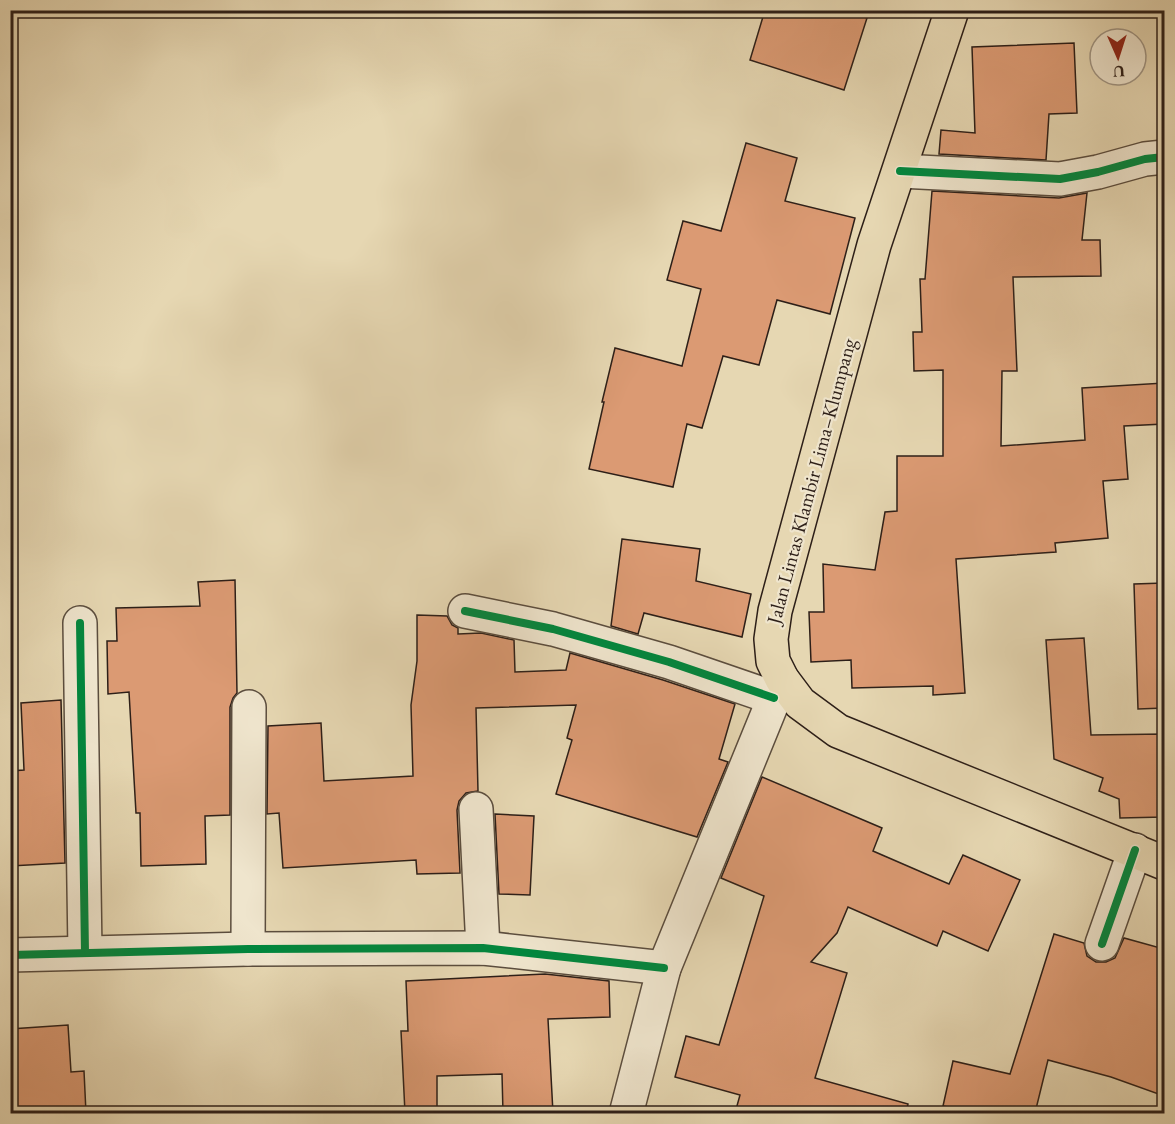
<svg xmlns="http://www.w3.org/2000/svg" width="1175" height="1124" font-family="'EB Garamond',serif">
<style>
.building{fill:#db9a73;stroke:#2d1f18;stroke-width:1.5}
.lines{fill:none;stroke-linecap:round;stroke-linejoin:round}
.minor-casing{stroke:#5b4d3e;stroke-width:36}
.primary-casing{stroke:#2d1f18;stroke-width:36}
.minor{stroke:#efe5cd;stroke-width:33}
.primary{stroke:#e6d7b2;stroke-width:33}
.cycleway-casing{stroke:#efe5cd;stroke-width:11}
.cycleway{stroke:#00873e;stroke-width:8}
.labels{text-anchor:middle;stroke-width:4.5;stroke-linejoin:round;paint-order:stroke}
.street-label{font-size:20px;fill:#2d1f18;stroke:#efe5cd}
</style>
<rect width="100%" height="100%" fill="#e6d7b2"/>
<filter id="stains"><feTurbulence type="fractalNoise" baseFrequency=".00333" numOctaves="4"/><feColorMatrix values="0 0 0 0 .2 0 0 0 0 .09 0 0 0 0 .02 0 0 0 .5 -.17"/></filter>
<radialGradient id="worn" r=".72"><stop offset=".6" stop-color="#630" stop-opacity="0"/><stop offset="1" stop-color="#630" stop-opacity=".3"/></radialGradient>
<!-- building -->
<g class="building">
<polygon points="765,10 841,10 867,18 844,90 750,60"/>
<polygon points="1074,43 1077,113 1049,114 1046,160 939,154 941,130 975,133 972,47"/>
<polygon points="746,143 797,158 785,201 855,218 830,314 777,300 759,365 723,356 702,428 687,424 673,487 589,469 604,402 602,402 615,348 682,366 701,289 667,280 683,221 721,231"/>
<polygon points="932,191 1059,198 1087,193 1082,240 1100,240 1101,276 1013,277 1017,371 1002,371 1001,446 1085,440 1082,388 1164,383 1164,424 1124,426 1128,479 1103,481 1108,538 1055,543 1056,552 956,559 965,693 933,695 933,686 852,688 851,660 811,662 809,612 824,612 823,564 875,570 885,512 897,511 897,456 943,456 943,370 914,371 913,332 922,332 920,279 925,279"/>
<polygon points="622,539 700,549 696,581 751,594 742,637 644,613 638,634 611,626"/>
<polygon points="235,580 237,693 233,698 230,707 230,815 205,816 206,864 141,866 140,813 136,813 129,692 108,694 107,641 117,641 116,608 200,606 198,582"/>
<polygon points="1164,583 1164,708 1138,709 1134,584"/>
<polygon points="417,615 447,616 452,625 458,628 458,634 481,633 514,640 515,672 566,670 570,653 663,680 735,704 719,759 728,762 697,837 556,794 572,740 567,738 576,705 476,708 478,791 466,793 459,801 457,810 460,873 417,874 416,860 283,868 279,813 267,814 268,726 321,723 324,781 413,776 411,705 417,661"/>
<polygon points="1084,638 1091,735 1164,734 1164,817 1120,818 1119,799 1099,791 1103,778 1054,759 1046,640"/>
<polygon points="61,700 65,863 10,866 10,771 24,770 21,703"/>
<polygon points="762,777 882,828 873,851 949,884 963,855 1020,880 988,951 943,931 937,946 848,907 837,933 811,962 847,973 815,1078 908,1104 906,1113 735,1113 740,1095 675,1077 686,1036 719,1045 764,896 721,878"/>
<polygon points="495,814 534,816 530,895 499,894"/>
<polygon points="1054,934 1084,943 1087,956 1096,962 1106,962 1115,958 1124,938 1164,949 1164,1096 1111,1077 1048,1060 1035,1113 976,1113 943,1106 953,1061 1010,1074"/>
<polygon points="545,974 609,981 610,1017 548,1019 553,1113 503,1113 502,1074 437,1076 437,1113 405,1113 401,1031 408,1031 406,981"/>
<polygon points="68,1025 71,1072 84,1071 86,1113 10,1113 10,1029"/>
</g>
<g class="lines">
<defs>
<g id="minor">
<polyline points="900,171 1060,179 1098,172 1145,159 1164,157"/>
<polyline points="465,611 553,629 669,662 774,698"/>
<polyline points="80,623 85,952"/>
<polyline points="476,809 483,948"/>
<polyline points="1102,944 1135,850"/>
<polyline points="248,949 249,707"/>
<polyline points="10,955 248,949 483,948 664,968"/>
<polyline points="626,1114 664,968 782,679"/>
</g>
<polyline id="primary" points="952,10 874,245 775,611 771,639 773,661 782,679 800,703 838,731 1164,863"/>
</defs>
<!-- minor casing -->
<use href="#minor" class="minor-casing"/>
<!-- primary casing -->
<use href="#primary" class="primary-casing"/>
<!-- minor -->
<use href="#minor" class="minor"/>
<!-- primary -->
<use href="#primary" class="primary"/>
<defs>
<g id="cycleway">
<polyline points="900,171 1060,179 1098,172 1145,159 1164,157"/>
<polyline points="465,611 553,629 669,662 774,698"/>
<polyline points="80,623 85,952"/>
<polyline points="1102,944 1135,850"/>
<polyline points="10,955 248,949 483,948 664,968"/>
</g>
</defs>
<!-- cycleway casing -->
<use href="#cycleway" class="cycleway-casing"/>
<!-- cycleway -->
<use href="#cycleway" class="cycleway"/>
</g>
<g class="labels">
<!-- street labels -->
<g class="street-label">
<text transform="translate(811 481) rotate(-75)" y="7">Jalan Lintas Klambir Lima–Klumpang</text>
</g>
</g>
<!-- margin -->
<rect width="1175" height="1124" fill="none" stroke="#e6d7b2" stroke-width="36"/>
<rect x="12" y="12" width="1151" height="1100" fill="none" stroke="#2d1f18" stroke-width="3"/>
<rect x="18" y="18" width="1139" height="1088" fill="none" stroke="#2d1f18" stroke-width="1.5"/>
<!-- north arrow -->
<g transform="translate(1118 57) rotate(177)"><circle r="28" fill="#efe5cd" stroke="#a19685" stroke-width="1.5"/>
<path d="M0-4.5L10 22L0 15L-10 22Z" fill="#8f2418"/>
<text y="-9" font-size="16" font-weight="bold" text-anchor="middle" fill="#2d1f18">U</text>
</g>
<rect width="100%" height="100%" filter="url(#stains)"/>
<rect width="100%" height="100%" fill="url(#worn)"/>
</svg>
